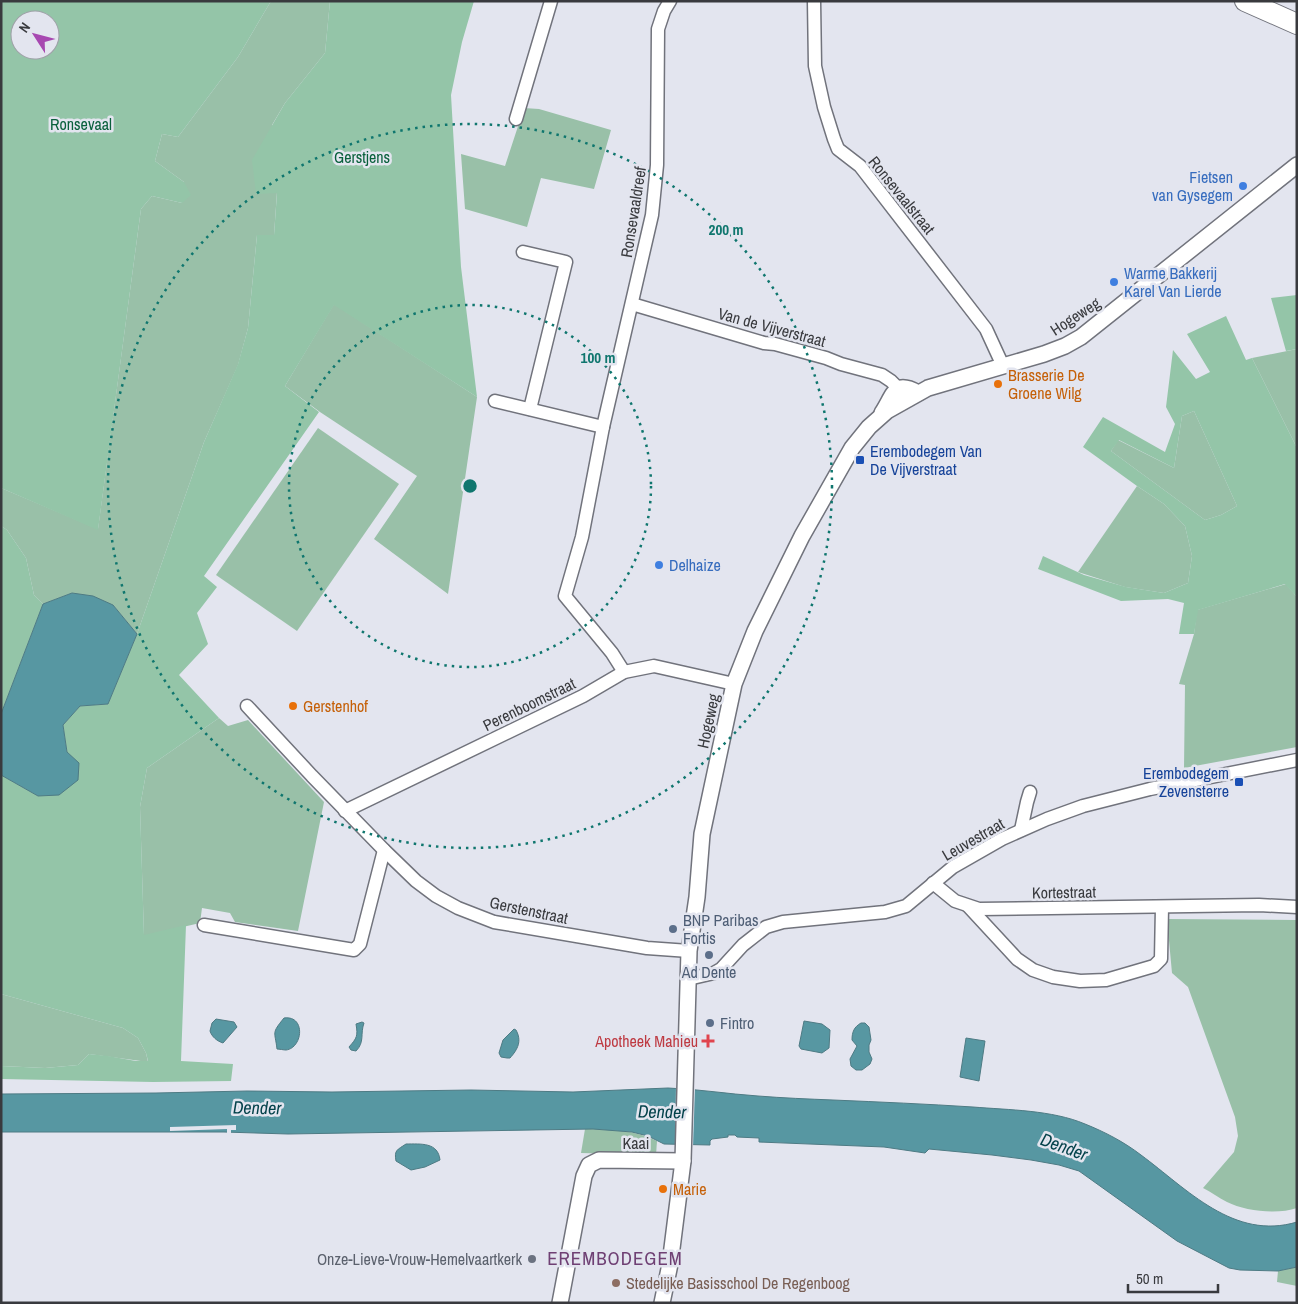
<svg xmlns="http://www.w3.org/2000/svg" width="1298" height="1304" font-family="'Archivo Narrow',sans-serif">
<style>
.green{fill:#99c0a8}
.forest{fill:#94c5a8;fill-rule:evenodd}
.water{fill:#5797a2;stroke:#4e7b84}
.pier{fill:#e3e5ef}
.lines{fill:none;stroke-linecap:round;stroke-linejoin:round}
.minor-casing{stroke:#71737c;stroke-width:15}
.tertiary-casing{stroke:#71737c;stroke-width:18}
.primary-casing{stroke:#71737c;stroke-width:22}
.minor{stroke:#fff;stroke-width:12}
.tertiary{stroke:#fff;stroke-width:15}
.primary{stroke:#fff;stroke-width:20}
.ring{fill:none;stroke:#0f766e;stroke-width:2.5;stroke-dasharray:2.5 5}
.shop-dot{fill:#3f7fe0;stroke:#e3e5ef;stroke-width:2}
.food-dot{fill:#e8710a;stroke:#e3e5ef;stroke-width:2}
.transit-dot{fill:#1a4fb4;stroke:#e3e5ef;stroke-width:2}
.service-dot{fill:#5c6f8a;stroke:#e3e5ef;stroke-width:2}
.health-dot{fill:#e0444e;stroke:#e3e5ef;stroke-width:2}
.worship-dot{fill:#6b7280;stroke:#e3e5ef;stroke-width:2}
.education-dot{fill:#8d6e63;stroke:#e3e5ef;stroke-width:2}
.labels{text-anchor:middle;stroke-width:5;stroke-linejoin:round;paint-order:stroke}
.park-label{font-size:16px;fill:#09603c;stroke:#e3e5ef}
.shop-label{font-size:16px;fill:#366cbe;stroke:#e3e5ef;text-anchor:start}
.street-label{font-size:16px;fill:#393a3e;stroke:#e3e5ef}
.food-label{font-size:16px;fill:#c56008;stroke:#e3e5ef;text-anchor:start}
.transit-label{font-size:16px;fill:#164399;stroke:#e3e5ef;text-anchor:start}
.service-label{font-size:16px;fill:#4e5e75;stroke:#e3e5ef;text-anchor:start}
.health-label{font-size:16px;fill:#be3a42;stroke:#e3e5ef;text-anchor:end}
.worship-label{font-size:16px;fill:#5b616d;stroke:#e3e5ef;text-anchor:end}
.education-label{font-size:16px;fill:#785e54;stroke:#e3e5ef;text-anchor:start}
.water-label{font-size:18px;font-style:italic;fill:#04424b;stroke:#e3e5ef}
.quarter-label{font-size:19px;letter-spacing:1px;fill:#6f4074;stroke:#e3e5ef}
.centre{fill:#0f766e;stroke:#e3e5ef;stroke-width:2.5}
.ring-label{font-size:15px;text-anchor:middle;font-weight:bold;fill:#0f766e;stroke:#e3e5ef;stroke-width:5;stroke-linejoin:round;paint-order:stroke}
</style>
<rect width="100%" height="100%" fill="#e3e5ef"/>
<!-- green -->
<g class="green">
<polygon points="271,1 330,1 325,53 285,103 272,125 277,192 274,235 257,235 248,328 238,365 204,442 137,634 113,605 72,593 43,604 34,595 26,558 7,530 1,526 1,488 98,529 141,209 152,196 182,203 184,182 155,161 162,134 178,137 238,57"/>
<polygon points="524,108 539,109 611,130 594,189 541,178 527,227 465,209 461,154 505,166"/>
<polygon points="334,304 477,397 448,594 374,539 417,476 320,412 285,386"/>
<polygon points="1297,349 1297,448 1252,358"/>
<polygon points="1194,411 1237,506 1221,515 1205,520 1111,451 1118,440 1174,468 1182,416"/>
<polygon points="318,428 399,484 297,631 216,575"/>
<polygon points="1137,486 1164,504 1185,526 1192,556 1188,583 1164,593 1125,587 1078,572"/>
<polygon points="1286,584 1297,597 1297,747 1184,768 1185,685 1179,684 1194,634 1197,610"/>
<polygon points="219,718 228,726 248,720 324,802 298,931 235,922 230,913 202,908 200,923 144,936 140,807 147,768"/>
<path d="M1167,919l130,1v288c-20,7 -52,3 -70,-6 -8,-4 -16,-10 -24,-14l31,-36 4,-16 -3,-19 -47,-130 -16,-14z"/>
<polygon points="1,994 123,1028 138,1038 146,1053 148,1062 89,1054 78,1065 45,1068 1,1066"/>
<path d="M585,1129c25,0 50,1 72,12l-1,14 -75,-2z"/>
<polygon points="1297,1267 1297,1286 1277,1282 1278,1271"/>
</g>
<!-- forest -->
<g class="forest">
<path d="M1,1h270l-33,56 -60,80 -16,-3 -7,27 29,21 7,13 -9,8 -30,-7 -11,13 -43,321 -97,-42zM20,20h30v30h-30z"/>
<polygon points="330,1 474,1 462,42 451,95 461,267 477,397 334,305 285,386 319,412 204,576 217,587 197,613 208,644 179,675 219,718 147,768 140,807 144,935 186,925 181,1061 233,1064 231,1081 153,1082 1,1079 1,1066 45,1068 78,1065 89,1054 108,1056 136,1061 148,1061 146,1053 138,1038 123,1028 1,994 1,775 38,796 79,764 67,752 63,725 80,706 108,704 137,634 204,442 238,364 248,328 257,235 274,235 277,193 256,194 252,160 285,103 325,53"/>
<polygon points="1297,295 1297,349 1286,351 1271,298"/>
<path d="M1226,316l20,44 6,-2 45,90v149l-12,-13 -87,26 -4,24h-15l5,-31 -16,-4 -47,2 -83,-32 5,-13 41,19 42,12 38,6 24,-10 4,-27 -7,-30 -21,-22 -27,-18 -54,-39 20,-30 62,35 10,-28 -9,-17 7,-57 23,29 14,-7 -23,-38zM1194,411l43,95 -16,9 -16,5 -94,-69 8,-11 55,28 8,-52z"/>
<polygon points="1,526 7,530 26,558 34,595 43,604 1,714"/>
</g>
<!-- water -->
<g class="water">
<polygon points="72,593 93,596 113,605 137,634 108,704 80,706 63,725 67,752 79,763 78,780 59,795 38,796 1,775 1,714 43,604"/>
<path d="M284,1018c22,-3 19,30 2,32 -2,0 -7,-1 -9,-1 -2,-18 -6,-15 7,-31z"/>
<path d="M216,1019l18,3 3,5 -14,16c-6,-2 -11,-6 -13,-12l2,-8z"/>
<polygon points="804,1021 822,1024 830,1030 829,1048 822,1053 801,1049 799,1046"/>
<path d="M362,1022l2,1c-4,11 1,19 -8,28l-5,-1 -2,-3c8,-9 9,-11 7,-23z"/>
<path d="M861,1023h4l4,4 2,13 -2,5v7l3,7 -2,5 -8,6h-6l-5,-4 -1,-7 7,-13 -5,-6c0,-8 2,-13 9,-17z"/>
<path d="M514,1029l2,1c6,11 2,19 -6,28h-3l-6,-1 -2,-4 4,-13z"/>
<polygon points="966,1038 985,1041 979,1081 960,1077"/>
<path d="M668,1088c30,1 60,6 90,8 25,2 50,3 75,4 47,2 94,4 140,7 36,3 79,3 112,17 20,8 39,18 56,31 46,34 93,86 156,67v45l-19,4 -38,-1 -11,-2 -52,-27 -98,-70 -20,-6 -28,-5 -39,-5 -63,-6 -4,4 -41,-6 -125,-5v-4l-22,-1 -2,-2h-7v2l-16,2 -2,2v4l-46,-1 -16,-8 -16,-4 -39,-3 -305,5 -64,-2h-223v-38l155,-1 91,-2 85,1 139,-2 102,2z"/>
<path d="M406,1144c15,0 32,-2 34,16l-15,7 -14,3 -15,-9c-2,-11 1,-11 10,-17z"/>
</g>
<!-- pier -->
<g class="pier">
<polygon points="676,1086 695,1087 693,1147 675,1147"/>
<polygon points="236,1125 236,1130 231,1130 231,1135 227,1135 227,1129 170,1131 170,1127"/>
</g>
<g class="lines">
<defs>
<g id="minor">
<polyline points="814,1 815,66 824,107 834,139 838,149 860,166 986,329 1003,366"/>
<polyline points="516,119 551,1"/>
<polyline points="523,252 566,262 530,409"/>
<polyline points="632,304 764,343 775,344 826,358 841,364 882,375 891,381 898,388"/>
<polyline points="495,401 603,427"/>
<polyline points="624,672 612,653 565,596 582,537 603,427 652,215 657,165 658,29 664,11 670,1"/>
<polyline points="247,706 312,776 384,850 416,881 436,896 458,908 494,922 647,948 689,951"/>
<polyline points="345,811 583,696 624,672 654,666 734,684"/>
<polyline points="1021,830 1027,802 1030,792"/>
<polyline points="933,883 955,901 979,909 1259,905 1297,907"/>
<polyline points="968,906 1017,959 1033,970 1053,977 1080,981 1106,980 1154,966 1161,959 1162,907"/>
<polyline points="204,925 354,950 360,944 384,850"/>
<polyline points="688,979 714,973 721,969 743,945 766,927 783,922 885,912 906,906 953,867 1002,839 1047,819 1083,806 1150,789 1297,760"/>
</g>
<g id="tertiary">
<path d="M882,413c12,-18 12,-34 36,-20"/>
<polyline points="560,1303 584,1176 589,1165 599,1160 683,1161"/>
<polyline points="662,1303 670,1264 683,1161 689,951 697,897 702,834 734,684 755,631 802,536 852,448 869,427 887,411 928,388 1044,354 1065,346 1081,337 1297,165"/>
</g>
<polyline id="primary" points="1245,1 1297,24"/>
</defs>
<!-- minor casing -->
<use href="#minor" class="minor-casing"/>
<!-- tertiary casing -->
<use href="#tertiary" class="tertiary-casing"/>
<!-- primary casing -->
<use href="#primary" class="primary-casing"/>
<!-- minor -->
<use href="#minor" class="minor"/>
<!-- tertiary -->
<use href="#tertiary" class="tertiary"/>
<!-- primary -->
<use href="#primary" class="primary"/>
</g>
<!-- distance rings -->
<g class="ring">
<circle cx="470" cy="486" r="181"/>
<circle cx="470" cy="486" r="362"/>
</g>
<!-- markers -->
<g class="shop-dot">
<circle cx="1243" cy="186" r="5"/>
<circle cx="1114" cy="282" r="5"/>
<circle cx="659" cy="565" r="5"/>
</g>
<g class="food-dot">
<circle cx="998" cy="384" r="5"/>
<circle cx="293" cy="706" r="5"/>
<circle cx="663" cy="1189" r="5"/>
</g>
<g class="transit-dot">
<rect x="855" y="455" width="10" height="10" rx="2.5"/>
<rect x="1234" y="777" width="10" height="10" rx="2.5"/>
</g>
<g class="service-dot">
<circle cx="673" cy="929" r="5"/>
<circle cx="709" cy="955" r="5"/>
<circle cx="710" cy="1023" r="5"/>
</g>
<path class="health-dot" d="M705.5 1033.5h5v5h5v5h-5v5h-5v-5h-5v-5h5z"/>
<circle class="worship-dot" cx="532" cy="1259" r="5"/>
<circle class="education-dot" cx="616" cy="1283" r="5"/>
<g class="labels">
<!-- park labels -->
<g class="park-label">
<text x="81" y="130">Ronsevaal</text>
<text x="362" y="163">Gerstjens</text>
</g>
<!-- shop labels -->
<g class="shop-label">
<text x="1233" y="183" text-anchor="end">Fietsen<tspan x="1233" dy="18">van Gysegem</tspan></text>
<text x="1124" y="279">Warme Bakkerij<tspan x="1124" dy="18">Karel Van Lierde</tspan></text>
<text x="669" y="571">Delhaize</text>
</g>
<!-- street labels -->
<g class="street-label">
<text transform="translate(902 195) rotate(51)" y="6">Ronsevaalstraat</text>
<text transform="translate(633 212) rotate(-81)" y="6">Ronsevaaldreef</text>
<text transform="translate(1075 316) rotate(-33)" y="6">Hogeweg</text>
<text transform="translate(772 327) rotate(15)" y="6">Van de Vijverstraat</text>
<text transform="translate(529 704) rotate(-26)" y="6">Perenboomstraat</text>
<text transform="translate(708 721) rotate(-78)" y="6">Hogeweg</text>
<text transform="translate(973 839) rotate(-30)" y="6">Leuvestraat</text>
<text transform="translate(1064 892) rotate(-1)" y="6">Kortestraat</text>
<text transform="translate(529 910) rotate(12)" y="6">Gerstenstraat</text>
<text x="636" y="1149">Kaai</text>
</g>
<!-- food labels -->
<g class="food-label">
<text x="1008" y="381">Brasserie De<tspan x="1008" dy="18">Groene Wilg</tspan></text>
<text x="303" y="712">Gerstenhof</text>
<text x="673" y="1195">Marie</text>
</g>
<!-- transit labels -->
<g class="transit-label">
<text x="870" y="457">Erembodegem Van<tspan x="870" dy="18">De Vijverstraat</tspan></text>
<text x="1229" y="779" text-anchor="end">Erembodegem<tspan x="1229" dy="18">Zevensterre</tspan></text>
</g>
<!-- service labels -->
<g class="service-label">
<text x="683" y="926">BNP Paribas<tspan x="683" dy="18">Fortis</tspan></text>
<text x="709" y="978" text-anchor="middle">Ad Dente</text>
<text x="720" y="1029">Fintro</text>
</g>
<!-- health labels -->
<g class="health-label">
<text x="698" y="1047">Apotheek Mahieu</text>
</g>
<!-- worship labels -->
<g class="worship-label">
<text x="522" y="1265">Onze-Lieve-Vrouw-Hemelvaartkerk</text>
</g>
<!-- education labels -->
<g class="education-label">
<text x="626" y="1289">Stedelijke Basisschool De Regenboog</text>
</g>
<!-- water labels -->
<g class="water-label">
<text transform="translate(257 1108) rotate(1)" y="6">Dender</text>
<text transform="translate(662 1112) rotate(1)" y="6">Dender</text>
<text transform="translate(1064 1147) rotate(20)" y="6">Dender</text>
</g>
<!-- quarter labels -->
<g class="quarter-label">
<text x="615" y="1265">EREMBODEGEM</text>
</g>
</g>
<circle cx="470" cy="486" r="8" class="centre"/>
<g class="ring-label">
<text x="726" y="235">200 m</text>
<text x="598" y="363">100 m</text>
</g>
<!-- border -->
<rect width="1298" height="1304" fill="none" stroke="#393a3e" stroke-width="5"/>
<!-- north arrow -->
<g transform="translate(35 35) rotate(306)"><circle r="24" fill="#e3e5ef" stroke="#9fa1a8"/>
<path d="M0-4L9 19L0 12L-9 19Z" fill="#a748b1"/>
<text y="-8" font-size="14" font-weight="bold" text-anchor="middle" fill="#393a3e">N</text>
</g>
<!-- scale -->
<path d="M1128 1284v8h90v-8" fill="none" stroke="#393a3e" stroke-width="2.5"/>
<text x="1136" y="1284" font-size="15" fill="#393a3e" stroke="#e3e5ef" stroke-width="4" paint-order="stroke">50 m</text>
</svg>
